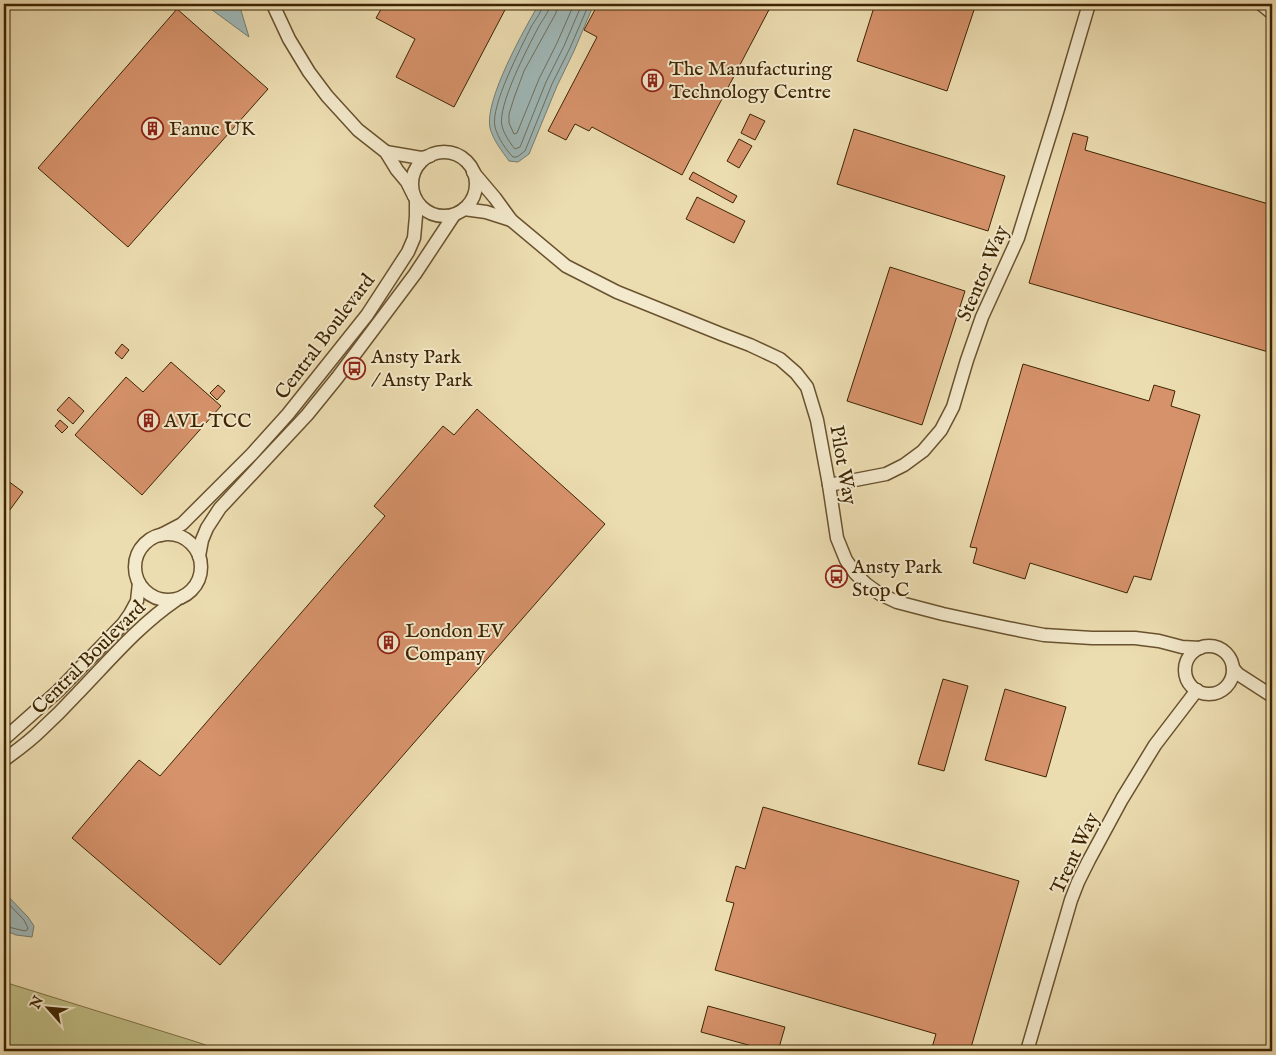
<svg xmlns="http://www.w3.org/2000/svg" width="1276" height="1055" font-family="'IM FELL English',serif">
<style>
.green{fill:#c0be86;stroke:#7e7144}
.water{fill:#9fb8b8;stroke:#787d6f}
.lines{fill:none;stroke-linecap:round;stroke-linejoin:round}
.shore{stroke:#6e6e5d;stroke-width:1}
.building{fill:#d6926b;stroke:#3d2402}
.minor-casing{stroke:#69522e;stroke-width:15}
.minor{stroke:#f3e9cc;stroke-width:12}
.labels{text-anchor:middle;stroke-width:4;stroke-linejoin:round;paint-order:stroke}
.poi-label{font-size:20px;fill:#3d2402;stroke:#f3e9cc;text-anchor:start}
.street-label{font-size:20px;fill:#3d2402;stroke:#f3e9cc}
</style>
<rect width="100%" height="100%" fill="#ecddb1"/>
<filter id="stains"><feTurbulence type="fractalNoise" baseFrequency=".004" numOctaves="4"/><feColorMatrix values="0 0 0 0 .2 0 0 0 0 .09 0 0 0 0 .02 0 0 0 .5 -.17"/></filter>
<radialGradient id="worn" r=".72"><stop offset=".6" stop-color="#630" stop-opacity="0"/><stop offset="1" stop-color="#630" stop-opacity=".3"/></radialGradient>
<!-- green -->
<polygon class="green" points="4,982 200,1043 222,1051 4,1051"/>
<!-- water -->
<g class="water">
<polygon points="204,4 239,4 249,37"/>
<path d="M539,4h55l-20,47 -17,35 -28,68 -11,8 -9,-1c-7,-10 -16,-21 -19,-33 -6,-28 35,-100 49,-124z"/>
<polygon points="4,892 28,917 34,926 32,937 16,935 4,930"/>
</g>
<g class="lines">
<!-- shore -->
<g class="shore">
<path d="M543,4c-1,8 -8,16 -12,23 -10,21 -41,79 -36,100 3,11 11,23 18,30h4l8,-6 27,-67 18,-36 19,-44"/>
<path d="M550,4c-1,9 -8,16 -12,24 -10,19 -41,78 -36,98 2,8 8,17 13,23l5,-2 26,-65 18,-36 18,-42"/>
<polyline points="557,4 556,13 524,71 514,98 509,114 509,123 514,134 517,133 539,79 557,43 574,4"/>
<polyline points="4,899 24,920 28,928 27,930 25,931 4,926"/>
</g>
</g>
<!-- building -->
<g class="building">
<polygon points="384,4 504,4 507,6 454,107 396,77 415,39 376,18"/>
<polygon points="598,4 772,4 682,175 592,127 589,131 575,124 566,140 548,131 597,37 584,30"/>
<polygon points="875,4 976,4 947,91 857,61"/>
<polygon points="177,9 268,89 128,247 38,168"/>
<polygon points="750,114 765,121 755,140 741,133"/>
<polygon points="854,129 1005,176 988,231 837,184"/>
<polygon points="1073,133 1088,137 1085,150 1272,205 1272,353 1029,283"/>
<polygon points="739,139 752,146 739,168 727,161"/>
<polygon points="693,172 737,196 733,203 689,179"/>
<polygon points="697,197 745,221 734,243 686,219"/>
<polygon points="890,267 965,291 922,425 847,401"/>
<polygon points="122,344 129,350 122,359 115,353"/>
<polygon points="171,362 221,406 142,495 75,435 126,377 143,392"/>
<polygon points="1023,364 1149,401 1154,385 1175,391 1171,406 1200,415 1151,580 1134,576 1127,593 1030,563 1025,579 973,563 977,548 970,547"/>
<polygon points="218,385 225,391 217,400 210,393"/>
<polygon points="69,397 84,411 73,424 57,410"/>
<polygon points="477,409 605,524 220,965 72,838 139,760 160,776 385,516 374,506 443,426 454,435"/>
<polygon points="60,420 68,427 62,433 55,426"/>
<polygon points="4,478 23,492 4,518"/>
<polygon points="943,679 968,686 944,771 918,764"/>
<polygon points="1005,689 1066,707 1046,777 985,760"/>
<polygon points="763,807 1019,881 970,1051 931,1051 936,1034 715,970 734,903 726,901 736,866 745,869"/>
<polygon points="708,1006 785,1027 778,1051 770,1051 701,1032"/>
</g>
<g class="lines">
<defs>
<g id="minor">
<polyline points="273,4 275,9 289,39 309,72 327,96 358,130 386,152 397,170 407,182 414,196"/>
<polyline points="1261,4 1272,13"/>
<polyline points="386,152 421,158 430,156"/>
<circle cx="444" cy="184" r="32"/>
<polyline points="473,172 495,198 511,220 566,266 617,292 721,334 750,345 780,359 796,373 807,387 817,420 829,485 837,538 846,560 855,573 866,584 880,594 897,602 943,614 1008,628 1044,635 1092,638 1135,638 1159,641 1182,647 1200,648"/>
<polyline points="464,209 486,212 511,220"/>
<polyline points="829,485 886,474 904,465 923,451 941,430 953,407 967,360 982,317 1018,238 1058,109 1089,4"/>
<circle cx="168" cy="567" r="33"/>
<polyline points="161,535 182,524 252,454 288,414 367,315 408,252 414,238 416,216 416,200"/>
<polyline points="199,556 202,540 207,528 220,508 307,415 337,378 415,274 454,215"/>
<circle cx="1209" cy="670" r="24"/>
<polyline points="1233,668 1238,674 1272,696"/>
<polyline points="4,739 58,691 123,624 130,614 137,601 139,583"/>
<path d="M4,760c12,-9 25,-18 36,-29 13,-12 26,-25 38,-38 32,-33 60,-67 98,-93"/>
<polyline points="1027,1051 1071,900 1078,882 1089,860 1122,799 1155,745 1197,690"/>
</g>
</defs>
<!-- minor casing -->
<use href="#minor" class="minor-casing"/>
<!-- minor -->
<use href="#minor" class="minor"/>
</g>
<!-- icons -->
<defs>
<symbol id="building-ring" viewBox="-11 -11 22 22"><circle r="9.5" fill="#f3e9cc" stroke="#8f2418" stroke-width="1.5"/><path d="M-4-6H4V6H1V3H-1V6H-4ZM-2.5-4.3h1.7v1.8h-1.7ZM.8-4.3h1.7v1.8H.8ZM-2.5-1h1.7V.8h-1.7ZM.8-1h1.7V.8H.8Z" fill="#8f2418"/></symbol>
<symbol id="bus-ring" viewBox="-11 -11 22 22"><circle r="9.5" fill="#f3e9cc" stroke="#8f2418" stroke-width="1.5"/><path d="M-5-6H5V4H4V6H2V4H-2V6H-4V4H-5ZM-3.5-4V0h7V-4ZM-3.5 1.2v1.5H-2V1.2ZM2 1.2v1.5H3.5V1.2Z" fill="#8f2418"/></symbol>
</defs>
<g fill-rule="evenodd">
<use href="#building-ring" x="640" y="68" width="25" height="25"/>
<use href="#building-ring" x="140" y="116" width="25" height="25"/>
<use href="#bus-ring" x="342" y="356" width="25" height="25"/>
<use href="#building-ring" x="136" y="408" width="25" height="25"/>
<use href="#bus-ring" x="824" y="564" width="25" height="25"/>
<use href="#building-ring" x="376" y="630" width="25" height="25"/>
</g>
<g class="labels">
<!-- poi labels -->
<g class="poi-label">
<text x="669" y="75">The Manufacturing<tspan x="669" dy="23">Technology Centre</tspan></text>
<text x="169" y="135">Fanuc UK</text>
<text x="371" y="363">Ansty Park<tspan x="371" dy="23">/ Ansty Park</tspan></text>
<text x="164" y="427">AVL TCC</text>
<text x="852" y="573">Ansty Park<tspan x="852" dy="23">Stop C</tspan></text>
<text x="405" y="637">London EV<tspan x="405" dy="23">Company</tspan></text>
</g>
<!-- street labels -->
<g class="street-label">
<text transform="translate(982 273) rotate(-67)" y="7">Stentor Way</text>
<text transform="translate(324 336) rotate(-53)" y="7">Central Boulevard</text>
<text transform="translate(844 465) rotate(80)" y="7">Pilot Way</text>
<text transform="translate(88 657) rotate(-45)" y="7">Central Boulevard</text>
<text transform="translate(1074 853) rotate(-65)" y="7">Trent Way</text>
</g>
</g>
<!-- margin -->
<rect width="1276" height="1055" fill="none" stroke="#ecddb1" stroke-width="20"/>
<rect x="5" y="5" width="1266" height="1045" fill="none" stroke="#3d2402" stroke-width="2.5"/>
<rect x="10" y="10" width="1256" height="1035" fill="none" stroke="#3d2402"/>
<!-- north arrow -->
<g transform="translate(48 1008) rotate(297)" stroke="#f3e9cc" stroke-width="4" paint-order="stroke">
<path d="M0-4L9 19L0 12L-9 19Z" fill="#3d2402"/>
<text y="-8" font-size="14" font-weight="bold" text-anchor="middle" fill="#3d2402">N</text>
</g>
<rect width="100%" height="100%" filter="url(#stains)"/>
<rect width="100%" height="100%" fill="url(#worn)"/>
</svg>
